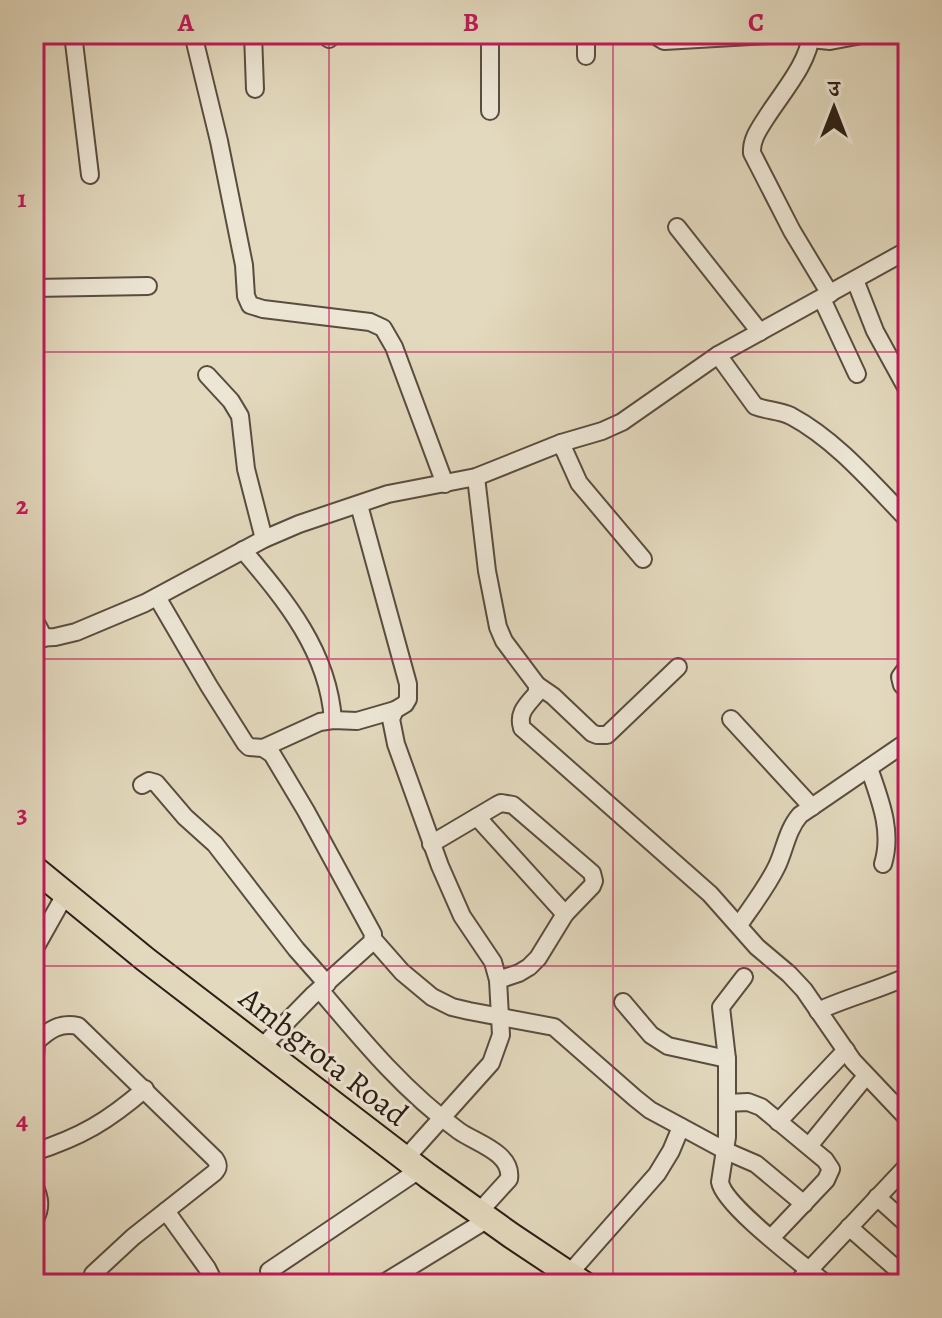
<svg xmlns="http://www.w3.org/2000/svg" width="942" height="1318" font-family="Alegreya,'Noto Serif Devanagari',serif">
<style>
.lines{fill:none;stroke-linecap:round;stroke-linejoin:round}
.minor-casing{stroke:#594d3e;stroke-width:20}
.primary-casing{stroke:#2b1e13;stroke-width:28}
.minor{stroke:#ede6d5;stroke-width:16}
.primary{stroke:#e3d9be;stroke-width:24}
.grid{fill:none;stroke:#c2185b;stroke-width:2;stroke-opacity:0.55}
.labels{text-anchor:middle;stroke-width:6;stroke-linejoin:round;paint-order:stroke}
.street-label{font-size:32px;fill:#2b1e13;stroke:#ede6d5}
.neatline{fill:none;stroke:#c2185b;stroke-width:3}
.grid-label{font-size:26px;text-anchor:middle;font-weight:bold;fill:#c2185b}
</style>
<rect width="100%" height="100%" fill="#e3d9be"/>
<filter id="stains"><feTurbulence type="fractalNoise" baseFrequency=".0025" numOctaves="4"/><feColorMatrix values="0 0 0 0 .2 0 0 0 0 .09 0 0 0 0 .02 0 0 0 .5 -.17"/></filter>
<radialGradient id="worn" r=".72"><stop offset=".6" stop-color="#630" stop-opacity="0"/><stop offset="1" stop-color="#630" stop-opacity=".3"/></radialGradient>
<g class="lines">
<defs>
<g id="minor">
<polyline points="73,34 90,175"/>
<polyline points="193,34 219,141 244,265 246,296 250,305 263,309 370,322 383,328 394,347 445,484"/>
<polyline points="253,34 255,89"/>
<polyline points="490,34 490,111"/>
<polyline points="586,34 586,56"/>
<polyline points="657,34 659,38 664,41 788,34"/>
<path d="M811,34c-2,29 -30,60 -45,84 -7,11 -15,22 -14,35l40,78 38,63"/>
<polyline points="329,39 330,34"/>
<polyline points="811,39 830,41 867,34"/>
<polyline points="677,227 760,332"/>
<polyline points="855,280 875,331 908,391"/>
<polyline points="34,288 148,286"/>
<polyline points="822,299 857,374"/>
<path d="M718,355l37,51c12,5 24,4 36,10 45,24 82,68 117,104"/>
<polyline points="207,375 231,401 240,416 246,469 264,539"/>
<polyline points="561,443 579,483 643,559"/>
<path d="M476,477l11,94 11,56 6,14 33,44v8c-9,11 -20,19 -15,35l188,166 47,53 32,27 15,16 49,71 55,58"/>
<polyline points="359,505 408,684 408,699 405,704 395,710 391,719 396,744 440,866 462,916 493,962 498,980 501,1035 491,1063 405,1159"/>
<path d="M243,550c43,51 85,101 90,170"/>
<polyline points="157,597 209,686 245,743 249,747 263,748 272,754 306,811 373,934 372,942 312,996 261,1048"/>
<polyline points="34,619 44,638"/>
<polyline points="34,638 55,637 76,632 145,603 264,539 299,524 388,494 476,477 561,443 602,431 622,422 718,355 908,250"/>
<polyline points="908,666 900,677 902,685 908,690"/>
<polyline points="537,685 553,696 592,733 597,735 607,735 678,667"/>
<polyline points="731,719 812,807"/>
<polyline points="263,748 320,722 333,720 357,721 395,710"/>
<path d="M869,768c11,32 24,63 14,96"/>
<polyline points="142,785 149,781 156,783 185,817 215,844 296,949 327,984"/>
<polyline points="477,817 565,914"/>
<polyline points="431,844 497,805 501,803 513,805 592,873 594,881 592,886 565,914 538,958 529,967 519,973 498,980"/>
<path d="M739,925c13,-19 28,-38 38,-59 8,-17 10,-36 23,-51l108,-74"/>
<polyline points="373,939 402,972 432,997 452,1007 469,1011 554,1027 635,1098 650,1110 726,1151 756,1164 804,1204"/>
<polyline points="34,950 66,893"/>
<path d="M744,977l-23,30 6,52v78l-7,45c4,24 84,83 106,102"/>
<path d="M320,990c42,50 85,102 139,141 17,12 54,22 50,48l-30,33"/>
<polyline points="623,1002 651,1035 668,1046 727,1059"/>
<polyline points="34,1008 36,1042 34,1072"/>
<path d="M818,1011c30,-14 61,-21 90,-35"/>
<path d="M36,1042c13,-12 24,-20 42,-16l137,133c4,6 4,9 -1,14l-81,64 -40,37"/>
<polyline points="727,1103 748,1102 761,1107 825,1160 831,1169 826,1180 771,1238"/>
<polyline points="778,1122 846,1050"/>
<polyline points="809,1146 866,1076"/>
<path d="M34,1152c47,-15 74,-31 111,-63"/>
<path d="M34,1185c6,13 8,23 0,36"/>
<polyline points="877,1197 908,1225"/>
<polyline points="166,1211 207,1268 215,1284"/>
<polyline points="849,1227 908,1279"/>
<polyline points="269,1271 419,1170"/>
<polyline points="568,1275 657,1174 671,1151 681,1127"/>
<polyline points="382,1284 488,1219"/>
<polyline points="796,1284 908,1165"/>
</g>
<polyline id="primary" points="34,868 145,959 428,1176 512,1236 584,1284"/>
</defs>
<!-- minor casing -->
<use href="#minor" class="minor-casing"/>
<!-- primary casing -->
<use href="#primary" class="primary-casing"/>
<!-- minor -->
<use href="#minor" class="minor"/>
<!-- primary -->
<use href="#primary" class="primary"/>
</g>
<!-- grid -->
<path class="grid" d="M329,34v1250M613,34v1250M34,352h874M34,659h874M34,966h874"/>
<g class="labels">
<!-- street labels -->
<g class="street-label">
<text transform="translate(324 1056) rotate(38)" y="11">Ambgrota Road</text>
</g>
</g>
<!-- margin -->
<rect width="942" height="1318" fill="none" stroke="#e3d9be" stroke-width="88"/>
<!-- north arrow -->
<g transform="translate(834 108)" stroke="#ede6d5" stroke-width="6" paint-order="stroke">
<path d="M0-6L14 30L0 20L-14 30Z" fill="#2b1e13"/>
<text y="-12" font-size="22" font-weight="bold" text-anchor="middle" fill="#2b1e13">उ</text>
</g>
<rect x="44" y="44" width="854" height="1230" class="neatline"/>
<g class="grid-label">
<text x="186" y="31">A</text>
<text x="471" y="31">B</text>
<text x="756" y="31">C</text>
<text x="22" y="207">1</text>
<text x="22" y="514">2</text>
<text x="22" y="822">3</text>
<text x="22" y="1129">4</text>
</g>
<rect width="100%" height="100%" filter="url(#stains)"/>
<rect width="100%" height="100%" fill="url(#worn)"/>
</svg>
